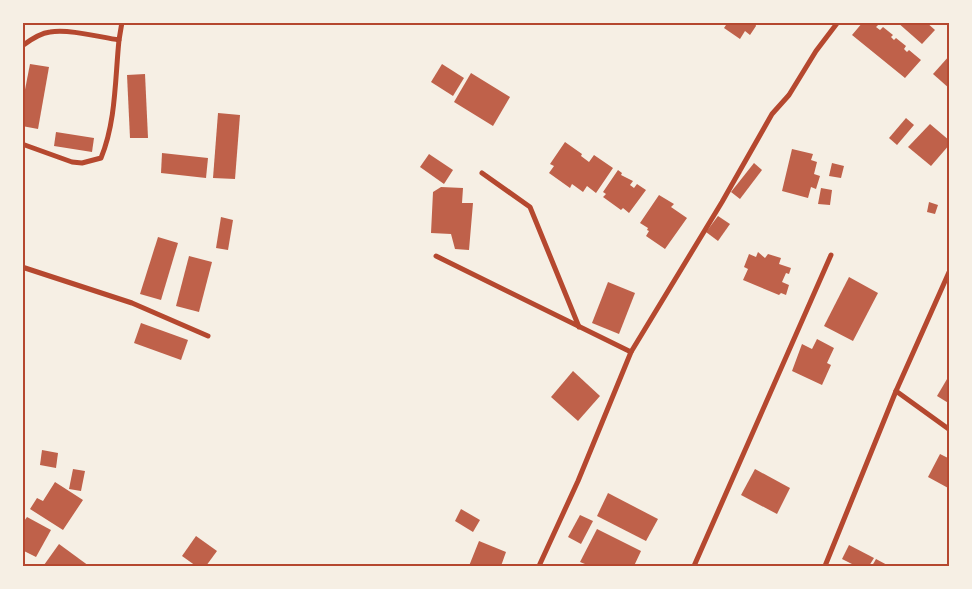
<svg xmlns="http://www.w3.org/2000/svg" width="972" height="589" font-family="Mulish,sans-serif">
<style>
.building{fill:#bf614a}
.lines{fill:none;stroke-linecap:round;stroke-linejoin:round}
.minor{stroke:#b5482f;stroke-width:5}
.neatline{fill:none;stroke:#b5482f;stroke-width:2}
</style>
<rect width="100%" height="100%" fill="#f6efe4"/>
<!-- building -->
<g class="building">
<polygon points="728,22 755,22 756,26 750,35 745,31 740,39 724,28"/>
<polygon points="863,22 878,22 879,24 876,27 880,30 883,27 893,35 891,37 894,40 896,38 906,46 904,49 907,52 909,50 921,60 905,78 852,35"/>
<polygon points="897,22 926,22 935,30 922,44"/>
<polygon points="950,55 950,89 933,74"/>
<polygon points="30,64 49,67 38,129 22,126 22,105"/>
<polygon points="442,64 464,78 453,96 431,82"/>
<polygon points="471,73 510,97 493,126 454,102"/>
<polygon points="145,74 148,138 130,138 127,75"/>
<polygon points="218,113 240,115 235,179 213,178"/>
<polygon points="906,118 914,125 897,145 889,138"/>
<polygon points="930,124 950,141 950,144 931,166 908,147"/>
<polygon points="56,132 94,138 92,152 54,146"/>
<polygon points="565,142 582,154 581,156 589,162 594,155 613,168 596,193 587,186 583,192 572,184 570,188 549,173 554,166 550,164"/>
<polygon points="792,149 813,154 811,160 817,162 814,174 820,176 816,189 811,187 808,198 782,191"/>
<polygon points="162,153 208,158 206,178 161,173"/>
<polygon points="429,154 453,170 444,184 420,167"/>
<polygon points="754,163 762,170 740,199 731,192"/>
<polygon points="832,163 844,166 841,178 829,176"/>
<polygon points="618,170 622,173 621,175 633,181 630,185 634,188 637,184 646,190 629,213 623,208 621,210 603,197 606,194 603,192"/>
<polygon points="441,187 463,188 462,203 473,203 469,250 455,249 451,234 431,233 433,192"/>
<polygon points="821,188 832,190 830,205 818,204"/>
<polygon points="659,195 674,204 671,207 687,218 665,249 646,236 649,231 647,230 648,228 640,223"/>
<polygon points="929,202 938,205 935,214 927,212"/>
<polygon points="718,216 730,224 718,241 706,232"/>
<polygon points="221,217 233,220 228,250 216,248"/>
<polygon points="158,237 178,243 161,300 140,294"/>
<polygon points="758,252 765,258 768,254 781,258 779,264 791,268 789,274 786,273 782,282 789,285 786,295 781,293 779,295 743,280 748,269 744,267 749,254 756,257"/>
<polygon points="189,256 212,262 199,312 176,306"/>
<polygon points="849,277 878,293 853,341 824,326"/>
<polygon points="608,282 635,293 619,334 592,323"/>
<polygon points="141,323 188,340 181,360 134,343"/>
<polygon points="817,339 834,348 827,363 831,365 822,385 792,371 802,344 812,349"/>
<polygon points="573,371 600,396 578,421 551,397"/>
<polygon points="950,374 950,404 937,396"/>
<polygon points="42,450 58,453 56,468 40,465"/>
<polygon points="940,454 950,459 950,489 928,477"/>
<polygon points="73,469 85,471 81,491 69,489"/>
<polygon points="755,469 790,488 777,514 741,495"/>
<polygon points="55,482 83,500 63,530 30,509 37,498 43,501"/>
<polygon points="608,493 658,519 646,541 597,516"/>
<polygon points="461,509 480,520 473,532 455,521"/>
<polygon points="580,515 593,521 581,544 568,537"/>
<polygon points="27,517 51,530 36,557 22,550 22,524"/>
<polygon points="597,529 641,551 634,566 590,566 580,562"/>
<polygon points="196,536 217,551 206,566 196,566 182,556"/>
<polygon points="479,541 506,552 501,566 469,566"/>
<polygon points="59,544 89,566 45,566 44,565"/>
<polygon points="849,545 874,558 869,566 856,566 842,559"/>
<polygon points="876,559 889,566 872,566"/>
</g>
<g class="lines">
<!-- minor -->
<g class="minor">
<polyline points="119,40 122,22"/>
<path d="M22,46c8,-6 18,-13 28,-14 20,-3 49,5 69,8 -4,39 -3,82 -18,118l-19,5 -10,-1 -50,-18"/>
<polyline points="482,173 530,207 579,327"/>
<polyline points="436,256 631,352"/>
<polyline points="22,267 132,303 208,336"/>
<polyline points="896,391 950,430"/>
<polyline points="539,566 578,481 631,352 722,202 772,114 789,95 816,51 838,22"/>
<polyline points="694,566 831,255"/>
<polyline points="825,566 896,391 950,270"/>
</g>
</g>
<!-- border -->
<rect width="972" height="589" fill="none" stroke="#f6efe4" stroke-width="48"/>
<rect x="24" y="24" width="924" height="541" class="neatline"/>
</svg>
